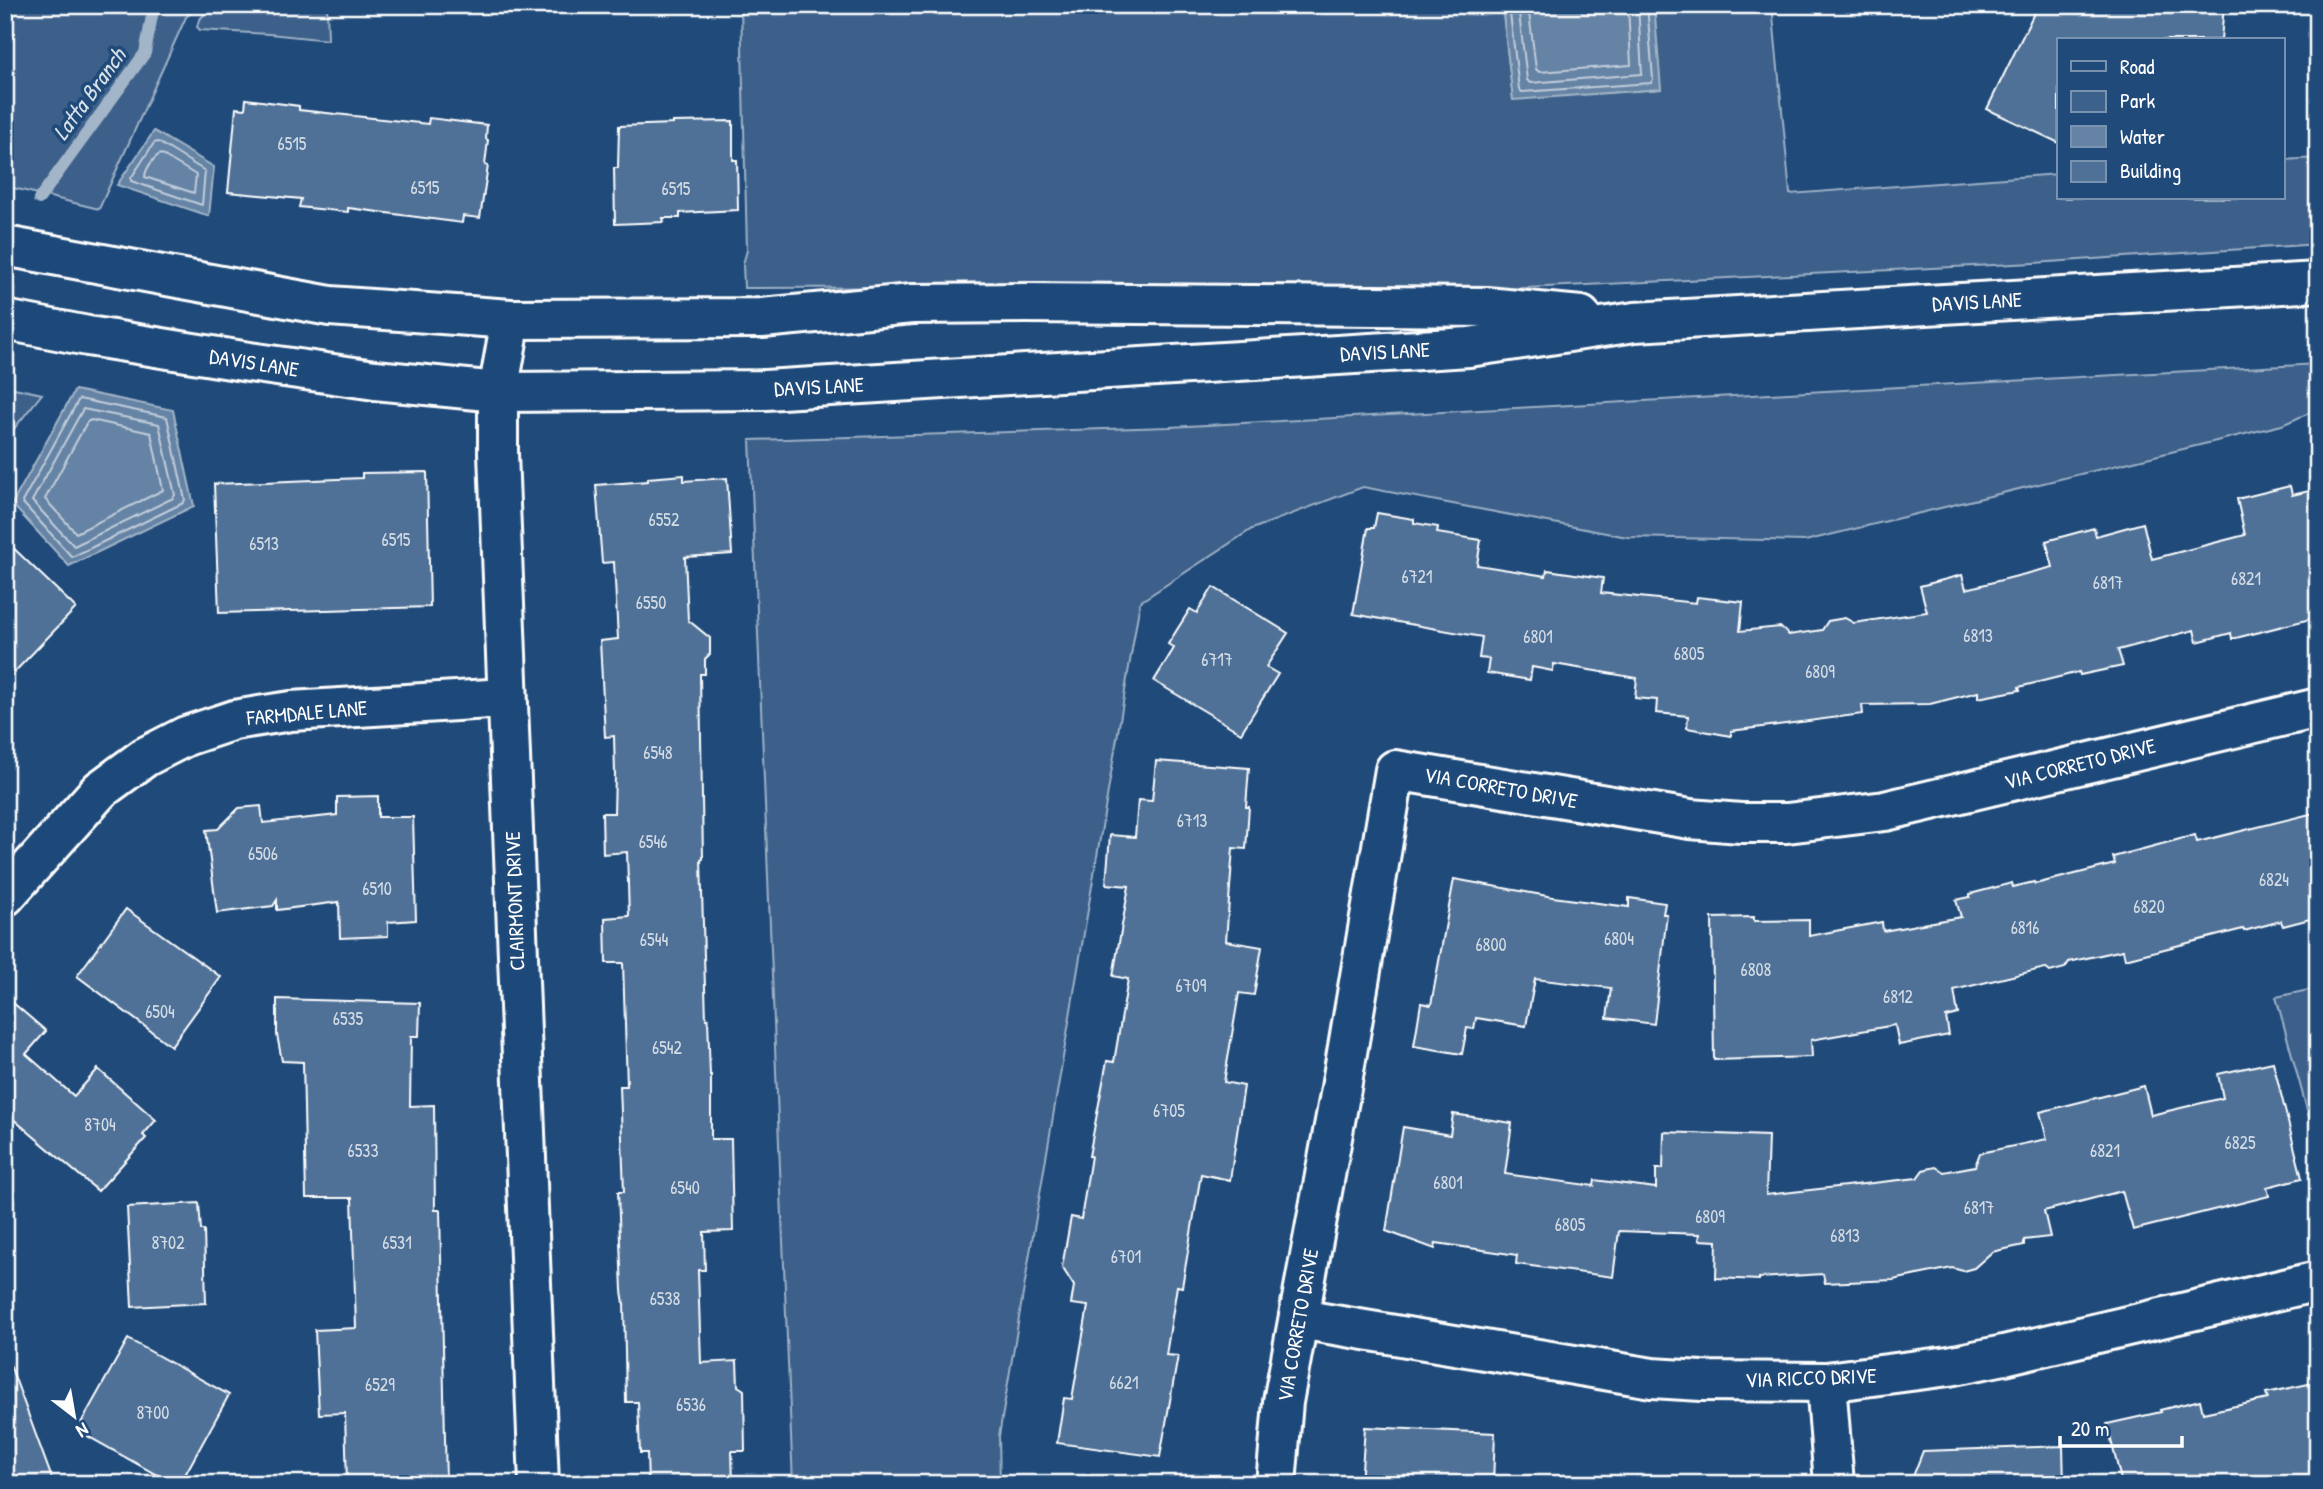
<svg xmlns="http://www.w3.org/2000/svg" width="2323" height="1489" font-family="'Patrick Hand',sans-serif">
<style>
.green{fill:#3c618b;stroke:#9eb0c5;stroke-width:2}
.water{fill:#6583a4;stroke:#a3b5c8;stroke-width:2}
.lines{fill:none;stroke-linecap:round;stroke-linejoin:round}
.shore{stroke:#c1cddb;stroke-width:2}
.stream{stroke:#a3b5c8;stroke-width:12}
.building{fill:#507197;stroke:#fff;stroke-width:2}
.minor-casing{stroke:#fff;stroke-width:44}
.minor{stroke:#1f4a7a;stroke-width:38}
.labels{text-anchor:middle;stroke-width:7;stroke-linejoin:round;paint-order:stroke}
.number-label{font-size:18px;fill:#d3dce5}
.street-label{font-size:21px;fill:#fff;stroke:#1f4a7a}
.water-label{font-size:23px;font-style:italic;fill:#d8e0e8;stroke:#1f4a7a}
</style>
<rect width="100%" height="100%" fill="#1f4a7a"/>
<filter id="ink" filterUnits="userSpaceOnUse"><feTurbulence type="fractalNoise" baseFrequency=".0143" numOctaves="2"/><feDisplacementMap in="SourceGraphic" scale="14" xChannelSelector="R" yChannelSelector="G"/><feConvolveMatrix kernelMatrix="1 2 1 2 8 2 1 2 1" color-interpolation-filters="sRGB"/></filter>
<g filter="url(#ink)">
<!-- green -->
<g class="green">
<polygon points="5,5 201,5 186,17 99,209 5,186"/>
<polygon points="213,5 327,5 328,40 269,34 200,30 197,27 199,20"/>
<polygon points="741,5 1502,5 1513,99 1660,89 1654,5 1772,5 1790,194 2059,174 2059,198 2283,198 2283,160 2318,158 2318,244 2034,263 1463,291 992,287 744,288 743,264 747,250"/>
<polygon points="2318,364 2318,409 2282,425 1805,541 1627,537 1363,487 1252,529 1140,602 999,1436 1000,1484 793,1484 750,440 1169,427"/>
<polygon points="5,386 42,394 5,440"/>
<polygon points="2318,988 2318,1150 2276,997"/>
</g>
<!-- water -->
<g class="water">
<polygon points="1502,5 1654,5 1661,89 1513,100"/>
<polygon points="154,131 214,167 209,216 117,185"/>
<polygon points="75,390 173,410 194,506 69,566 12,504"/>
</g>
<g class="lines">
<!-- shore -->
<g class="shore">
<polyline points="1509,5 1519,89 1522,92 1651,83 1653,79 1647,5"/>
<polyline points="1518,5 1527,80 1530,83 1642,74 1638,5"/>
<polyline points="1528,5 1536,69 1539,72 1631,65 1628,5"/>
<polygon points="158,142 205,171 202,205 131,181 131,178 154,143"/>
<path d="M161,154l35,21 -2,18 -49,-16c0,-7 9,-21 16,-23z"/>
<polygon points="79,399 167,417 185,500 183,503 72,557 22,502"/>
<polygon points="83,409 159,424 175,495 173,498 74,546 32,501"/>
<polygon points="91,420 151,433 163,490 76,533 45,499 87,422"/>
</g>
<!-- stream -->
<polyline class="stream" points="39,199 145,53 154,5"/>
</g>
<!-- building -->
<g class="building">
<polygon points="2038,5 2224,5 2221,40 2059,40 2059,143 1987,109"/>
<polygon points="246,99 299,106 299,110 428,124 429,118 487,125 486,139 488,140 485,165 488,166 480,218 463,216 462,223 348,208 348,212 299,207 301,199 228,192 236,108 245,109"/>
<polygon points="733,121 733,160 737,160 738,210 680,213 680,218 663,218 664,222 615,224 614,168 618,168 619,126 673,124 673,122"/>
<polygon points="427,472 430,607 219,613 214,484 362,478 362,473"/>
<polygon points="684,475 684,481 727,478 732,554 685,557 688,620 710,638 710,654 705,659 705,674 700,674 703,859 701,860 706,1019 708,1019 710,1075 711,1075 711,1139 731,1139 733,1231 704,1232 705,1270 698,1270 701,1363 737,1361 738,1386 744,1390 745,1451 732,1451 733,1484 648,1484 647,1453 640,1453 638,1402 626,1402 624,1303 622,1291 618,1192 624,1192 620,1086 627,1086 623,963 606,963 605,918 629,916 627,852 603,854 602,813 614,813 615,774 614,736 605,737 600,641 618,639 614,562 602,563 596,485 648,481 648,478"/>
<polygon points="2290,486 2292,495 2318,489 2318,617 2232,639 2231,633 2197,642 2194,630 2118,650 2123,666 2080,675 2079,672 2019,687 2020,690 1978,698 1978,692 1930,704 1862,705 1863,714 1731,731 1731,736 1687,728 1688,716 1656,713 1657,700 1635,698 1637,678 1554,664 1553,671 1532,667 1530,680 1487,673 1489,659 1479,658 1482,637 1353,614 1368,528 1374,528 1377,513 1414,519 1414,523 1438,527 1437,533 1481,540 1477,565 1546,576 1547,570 1603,578 1601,593 1696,603 1697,597 1743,602 1740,631 1780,627 1789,635 1822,630 1828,621 1845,618 1854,623 1927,612 1920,586 1962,575 1966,589 2053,567 2046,541 2094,528 2096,536 2143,523 2152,559 2245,535 2237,499"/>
<polygon points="5,540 76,608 5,682"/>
<polygon points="1213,587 1288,633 1266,667 1278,674 1241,733 1154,681 1174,648 1168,644 1190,609 1197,613"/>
<polygon points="1156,761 1249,768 1246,807 1249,807 1246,849 1233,848 1226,941 1262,947 1254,995 1239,993 1224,1082 1244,1086 1230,1180 1201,1174 1182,1287 1177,1286 1166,1355 1178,1356 1160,1457 1057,1443 1064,1398 1072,1399 1088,1306 1071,1304 1074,1286 1062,1267 1071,1217 1081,1219 1091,1156 1089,1156 1107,1061 1114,1062 1128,979 1113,976 1129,886 1106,884 1110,835 1135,837 1138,800 1152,801"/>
<polygon points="378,796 378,817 413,817 416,920 388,922 388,936 340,938 339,902 277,910 277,900 273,906 217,913 206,830 218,829 239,808 261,806 263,823 337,815 337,797"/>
<polygon points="2318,812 2318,917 2283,926 2281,921 2244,931 2243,929 2125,959 2123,950 2069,962 2065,968 2050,972 2045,968 1954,990 1958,1014 1946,1017 1949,1035 1899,1045 1895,1025 1811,1040 1812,1057 1714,1060 1712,918 1754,917 1754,921 1809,920 1809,936 1882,922 1883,931 1961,917 1956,900 1970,897 1970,894 2012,883 2013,887 2034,882 2035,884 2115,864 2113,857 2195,835 2197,842"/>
<polygon points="1454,879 1553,897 1629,907 1629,898 1665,903 1663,914 1667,914 1654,1024 1607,1018 1611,988 1535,979 1526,1026 1476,1018 1474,1029 1467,1028 1462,1054 1414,1046 1421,1003 1431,1005"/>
<polygon points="126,909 221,977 171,1046 77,976"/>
<polygon points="5,996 46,1031 26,1054 74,1096 98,1069 156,1120 143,1135 146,1138 98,1191 5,1112"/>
<polygon points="277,999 420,1003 419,1036 411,1036 410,1106 434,1105 435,1210 440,1210 446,1484 347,1484 345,1413 319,1414 315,1330 356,1328 352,1198 306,1198 303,1062 282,1061 277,1035"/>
<polygon points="2273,1062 2302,1178 2267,1187 2269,1196 2133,1230 2122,1191 2044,1211 2050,1237 2024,1240 2024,1245 1992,1252 1974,1268 1963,1271 1952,1268 1893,1280 1825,1283 1823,1274 1759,1278 1759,1280 1716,1278 1717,1241 1699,1240 1700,1234 1619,1231 1613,1277 1516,1264 1517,1255 1436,1243 1435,1249 1386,1231 1403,1127 1450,1135 1453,1114 1512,1123 1505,1174 1594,1186 1595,1180 1656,1188 1656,1169 1663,1169 1664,1132 1768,1136 1766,1195 1917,1178 1923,1170 1936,1167 1944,1172 1975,1166 1980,1153 2047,1139 2040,1112 2144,1086 2151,1115 2223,1098 2218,1074"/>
<polygon points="199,1203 201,1230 204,1230 206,1303 132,1307 127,1207"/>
<polygon points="128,1339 229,1395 180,1484 173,1484 77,1430"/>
<polygon points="9,1362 54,1484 5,1484 5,1363"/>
<polygon points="2318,1382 2318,1484 2122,1484 2107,1424 2161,1412 2160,1410 2200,1400 2203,1413 2268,1399 2266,1393"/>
<polygon points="1365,1427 1495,1433 1493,1483 1361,1484"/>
<polygon points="2063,1446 2064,1484 1910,1484 1923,1451"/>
</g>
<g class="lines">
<defs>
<g id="minor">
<polyline points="5,246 330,306 511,319 762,318 912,304 1025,303 1487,307 1581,316"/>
<polyline points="511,319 498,392 498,453 539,1484"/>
<polyline points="5,320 88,336 249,362 375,380 498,392 765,390 1469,347 1635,322 2318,282"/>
<polyline points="5,896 100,790 145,757 186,736 234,720 291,711 506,698"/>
<polyline points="1299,1319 1652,1378 1702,1381 1826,1382 1949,1366 2004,1355 2318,1281"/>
<polyline points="1826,1382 1834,1484"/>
<polyline points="1276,1484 1283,1402 1339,1100 1395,770 1690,819 1741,823 1787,823 1885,811 2318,708"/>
</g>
</defs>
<!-- minor casing -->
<use href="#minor" class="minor-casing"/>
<!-- minor -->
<use href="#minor" class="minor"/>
</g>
</g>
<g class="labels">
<!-- number labels -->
<g class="number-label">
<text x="292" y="150">6515</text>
<text x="425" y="194">6515</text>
<text x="676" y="195">6515</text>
<text x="664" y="526">6552</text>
<text x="396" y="546">6515</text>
<text x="264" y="550">6513</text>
<text x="1417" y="583">6721</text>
<text x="2246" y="585">6821</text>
<text x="2108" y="589">6817</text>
<text x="651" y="609">6550</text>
<text x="1978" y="642">6813</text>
<text x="1538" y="643">6801</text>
<text x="1689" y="660">6805</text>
<text x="1217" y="666">6717</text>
<text x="1820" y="678">6809</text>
<text x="658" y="759">6548</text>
<text x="1192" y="827">6713</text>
<text x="653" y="848">6546</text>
<text x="263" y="860">6506</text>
<text x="2274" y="886">6824</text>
<text x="377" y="895">6510</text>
<text x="2149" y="913">6820</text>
<text x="2025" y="934">6816</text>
<text x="1619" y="945">6804</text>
<text x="654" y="946">6544</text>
<text x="1491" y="951">6800</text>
<text x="1756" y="976">6808</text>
<text x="1191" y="992">6709</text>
<text x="1898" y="1003">6812</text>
<text x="160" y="1018">6504</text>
<text x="348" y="1025">6535</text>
<text x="667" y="1054">6542</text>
<text x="1169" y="1117">6705</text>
<text x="100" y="1131">8704</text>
<text x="2240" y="1149">6825</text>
<text x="363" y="1157">6533</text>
<text x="2105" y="1157">6821</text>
<text x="1448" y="1189">6801</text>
<text x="685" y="1194">6540</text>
<text x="1979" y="1214">6817</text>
<text x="1710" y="1223">6809</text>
<text x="1570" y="1231">6805</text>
<text x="1845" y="1242">6813</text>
<text x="168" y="1249">8702</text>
<text x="397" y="1249">6531</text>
<text x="1126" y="1263">6701</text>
<text x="665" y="1305">6538</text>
<text x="1124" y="1389">6621</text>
<text x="380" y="1391">6529</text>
<text x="691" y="1411">6536</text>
<text x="153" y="1419">8700</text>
</g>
<!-- street labels -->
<g class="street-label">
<text transform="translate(1977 302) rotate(-3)" y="7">DAVIS LANE</text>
<text transform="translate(1385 352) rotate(-3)" y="7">DAVIS LANE</text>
<text transform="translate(254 363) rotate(9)" y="7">DAVIS LANE</text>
<text transform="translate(819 387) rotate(-3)" y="7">DAVIS LANE</text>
<text transform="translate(307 713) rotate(-5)" y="7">FARMDALE LANE</text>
<text transform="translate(2080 764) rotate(-14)" y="7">VIA CORRETO DRIVE</text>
<text transform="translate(1501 788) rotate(10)" y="7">VIA CORRETO DRIVE</text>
<text transform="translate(515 901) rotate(-92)" y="7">CLAIRMONT DRIVE</text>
<text transform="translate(1298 1325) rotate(-80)" y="7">VIA CORRETO DRIVE</text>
<text transform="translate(1811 1378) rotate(-2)" y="7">VIA RICCO DRIVE</text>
</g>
<!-- water labels -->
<g class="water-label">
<text transform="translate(89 94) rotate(-54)" y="8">Latta Branch</text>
</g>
</g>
<!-- margin -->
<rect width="2323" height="1489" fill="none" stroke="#1f4a7a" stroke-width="28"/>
<rect x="14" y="14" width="2295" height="1461" fill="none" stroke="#fff" stroke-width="2.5" filter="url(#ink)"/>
<!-- legend -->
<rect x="2057" y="38" width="228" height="161" fill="#1f4a7a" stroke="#7992af" stroke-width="2"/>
<rect x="2071" y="61" width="35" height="10" fill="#1f4a7a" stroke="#7992af" stroke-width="2"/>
<text x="2120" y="74" font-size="21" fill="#ffffff">Road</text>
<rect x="2071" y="91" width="35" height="21" fill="#3c618b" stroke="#7992af" stroke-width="2"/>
<text x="2120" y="108" font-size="21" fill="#ffffff">Park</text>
<rect x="2071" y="126" width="35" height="21" fill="#6583a4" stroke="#7992af" stroke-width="2"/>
<text x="2120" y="144" font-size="21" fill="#ffffff">Water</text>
<rect x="2071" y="161" width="35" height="21" fill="#507197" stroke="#7992af" stroke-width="2"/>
<text x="2120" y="178" font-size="21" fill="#ffffff">Building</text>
<!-- north arrow -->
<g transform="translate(74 1416) rotate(149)" stroke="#1f4a7a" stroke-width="5" paint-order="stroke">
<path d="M0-5L12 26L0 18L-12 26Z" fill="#ffffff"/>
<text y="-10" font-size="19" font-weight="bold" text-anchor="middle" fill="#ffffff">N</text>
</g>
<!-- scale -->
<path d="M2060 1436v10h122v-10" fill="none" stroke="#ffffff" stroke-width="3.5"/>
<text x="2071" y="1436" font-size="21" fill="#ffffff" stroke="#1f4a7a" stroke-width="5" paint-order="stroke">20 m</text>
</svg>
